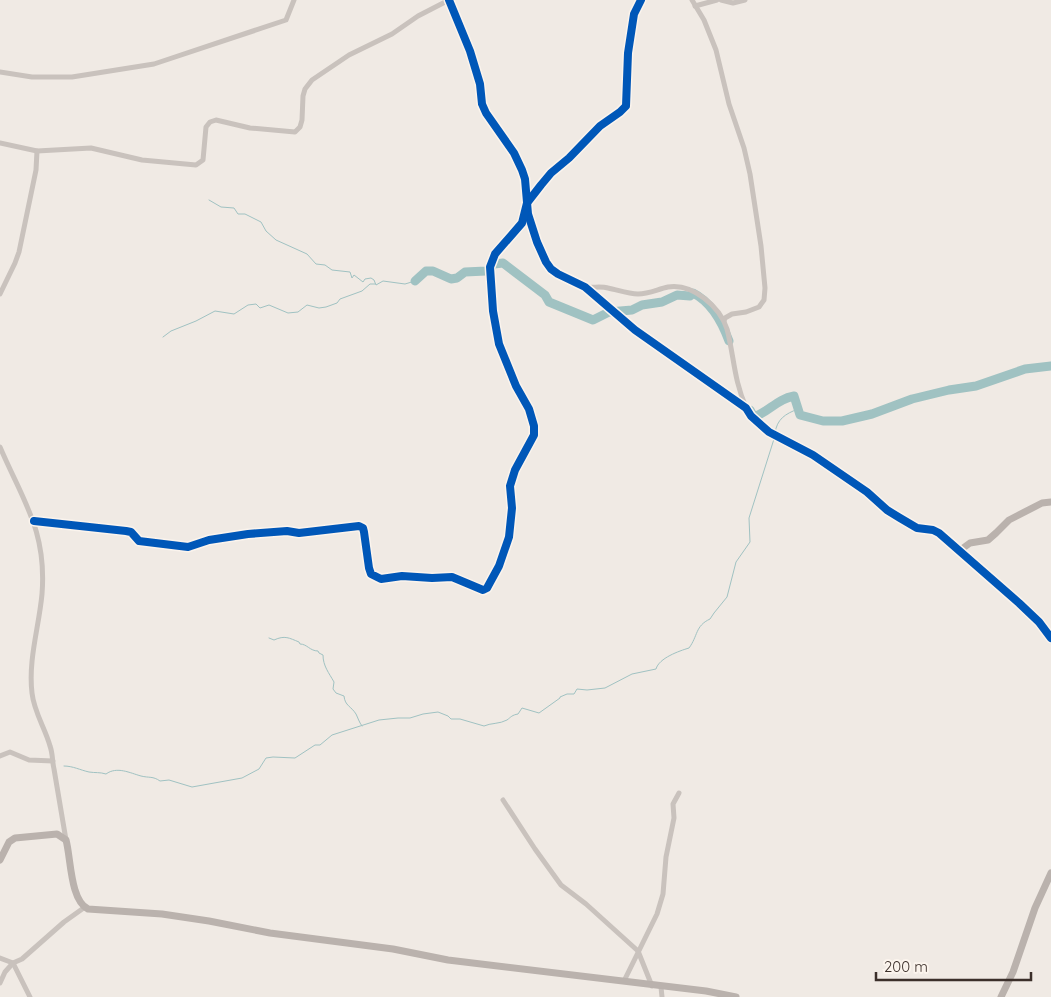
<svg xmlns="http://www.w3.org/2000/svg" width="1051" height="997" font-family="Quicksand,sans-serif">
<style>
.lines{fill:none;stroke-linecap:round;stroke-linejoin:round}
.stream{stroke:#a0c2c2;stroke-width:1}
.river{stroke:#a0c2c2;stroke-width:9}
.street{stroke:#c9c2bd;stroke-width:5}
.secondary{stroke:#bab2ad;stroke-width:7}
.cycleway-casing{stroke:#fbf4ed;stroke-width:11}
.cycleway{stroke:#0057b8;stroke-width:8}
</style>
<rect width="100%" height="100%" fill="#f0eae4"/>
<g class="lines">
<!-- stream -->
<g class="stream">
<polyline points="209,200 221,207 234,208 238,214 245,214 261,222 266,231 276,240 307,254 316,264 325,265 332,270 350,272 352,278 354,275 363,282 365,279 371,278 374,280 376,285 383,281 405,284 415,281"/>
<polyline points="163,337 171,331 196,321 215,311 234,314 248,305 256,304 260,308 269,305 288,313 298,312 307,305 319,308 326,307 337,303 340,299 362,291 370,284 375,284"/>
<path d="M775,433c2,-14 10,-19 23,-24"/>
<path d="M269,638l5,2c11,-5 15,-2 25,2l1,2c7,0 10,7 18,7l1,2 4,2c0,11 6,18 11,27l-1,7 3,4 8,3c1,10 7,10 12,18 2,4 3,8 6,12"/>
<path d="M64,766c9,0 16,4 25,6 6,1 11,0 17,2 11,-8 24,-1 35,2 8,2 12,0 19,5l9,-1 23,7 50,-9 17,-9 7,-11 7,-1 22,1 20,-13h5l12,-10 47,-15 19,-2h12l13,-4 15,-2 10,4 3,3h9l24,7c6,-3 16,-2 23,-6 4,-3 5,-5 11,-6l4,-6 17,5 21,-15v-1l7,-3h7l3,-5 10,1 18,-2 27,-14 24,-5c3,-11 23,-18 33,-21 9,-12 6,-22 21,-29l4,-6 13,-16 9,-35 14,-20 -1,-24 25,-79"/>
</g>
<!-- river -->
<g class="river">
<path d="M415,281l11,-10h7l18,8 6,-1 8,-6 21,-1 4,-2 4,-5 9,-1 42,32 4,7 44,18 16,-8 23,-2 10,-5 20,-3 15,-7 13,1 3,-3c18,9 29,29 36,48"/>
<path d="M750,410l4,7c16,-6 23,-18 40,-21l6,19 23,6h19l30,-7 40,-15 37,-9 27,-4 49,-17 26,-3"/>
</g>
<!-- street -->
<g class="street">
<polyline points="692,0 704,20 716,50 729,104 744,148 750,174 761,246 765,288 764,300 759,307 746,312 732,314 725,318 724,321"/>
<polyline points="721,0 733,3 745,0"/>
<polyline points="695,6 717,0"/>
<polyline points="0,72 32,77 72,77 154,64 286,20 294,0"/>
<polyline points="0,143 37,151 91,148 142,160 196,165 203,160 206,127 210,122 216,120 250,128 295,132 300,127 302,120 303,96 305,89 312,80 349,55 392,34 418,16 449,0"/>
<path d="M585,287c8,1 16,-1 23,1 10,2 20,6 30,6 11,0 20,-5 30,-7 25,-4 52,20 59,42 7,27 7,52 19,78"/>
<polyline points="0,294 15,263 19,252 36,170 37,151"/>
<path d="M0,447c23,54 47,84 42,147 -3,33 -14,66 -10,99 2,19 13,35 18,53 3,8 2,15 4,23 4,24 8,47 12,71"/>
<polyline points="34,521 126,531 131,532 139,541 188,547 209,540 248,534 287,531 299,533 359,526 363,528 364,532 369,568 371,574 381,579 402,576 432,578 452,577 483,590 487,588 499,566 509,537 512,508 510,486 515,470 534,435 534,426 529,409 516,386 499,344 493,311 490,267 495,254 522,223 527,203 541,185 551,173 569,158 600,126 620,112 626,106 628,53 634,14 641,0"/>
<polyline points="0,756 10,752 29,760 53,761"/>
<polyline points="503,800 535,849 561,885 586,904 638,951 652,986"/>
<polyline points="0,958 13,963 30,997"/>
<polyline points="624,981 657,914 663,894 666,857 674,818 673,804 679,793"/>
<polyline points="0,983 5,972 13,963 22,959 64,922 85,907"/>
<polyline points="661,987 662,997"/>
</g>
<!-- secondary -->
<g class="secondary">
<polyline points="449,0 470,51 480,84 482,104 486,113 514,153 522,170 525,179 528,214 537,242 546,262 551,269 558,274 585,287 635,330 746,408 751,416 769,432 813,455 867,492 887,510 900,518 917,528 933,530 939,533 1019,603 1039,622 1051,638"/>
<polyline points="959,551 970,543 988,540 996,533 1009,520 1042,503 1051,502"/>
<path d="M0,860l9,-18 6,-4 42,-4 9,6c5,18 4,60 22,69l74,5 47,7 61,12 123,16 55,11 258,31 30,6"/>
<polyline points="1001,997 1013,972 1035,908 1051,873"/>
</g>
<defs>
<g id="cycleway">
<polyline points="449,0 470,51 480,84 482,104 486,113 514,153 522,170 525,179 528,214 537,242 546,262 551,269 558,274 585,287 635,330 746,408 751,416 769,432 813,455 867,492 887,510 900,518 917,528 933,530 939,533 1019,603 1039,622 1051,638"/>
<polyline points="34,521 126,531 131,532 139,541 188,547 209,540 248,534 287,531 299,533 359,526 363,528 364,532 369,568 371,574 381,579 402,576 432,578 452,577 483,590 487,588 499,566 509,537 512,508 510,486 515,470 534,435 534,426 529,409 516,386 499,344 493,311 490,267 495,254 522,223 527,203 541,185 551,173 569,158 600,126 620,112 626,106 628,53 634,14 641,0"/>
</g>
</defs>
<!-- cycleway casing -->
<use href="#cycleway" class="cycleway-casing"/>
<!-- cycleway -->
<use href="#cycleway" class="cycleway"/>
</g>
<!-- scale -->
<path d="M876 972v8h155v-8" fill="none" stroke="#3b2f2a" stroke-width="2.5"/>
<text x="884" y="972" font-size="15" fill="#3b2f2a" stroke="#fbf4ed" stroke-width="4" paint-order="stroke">200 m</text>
</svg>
